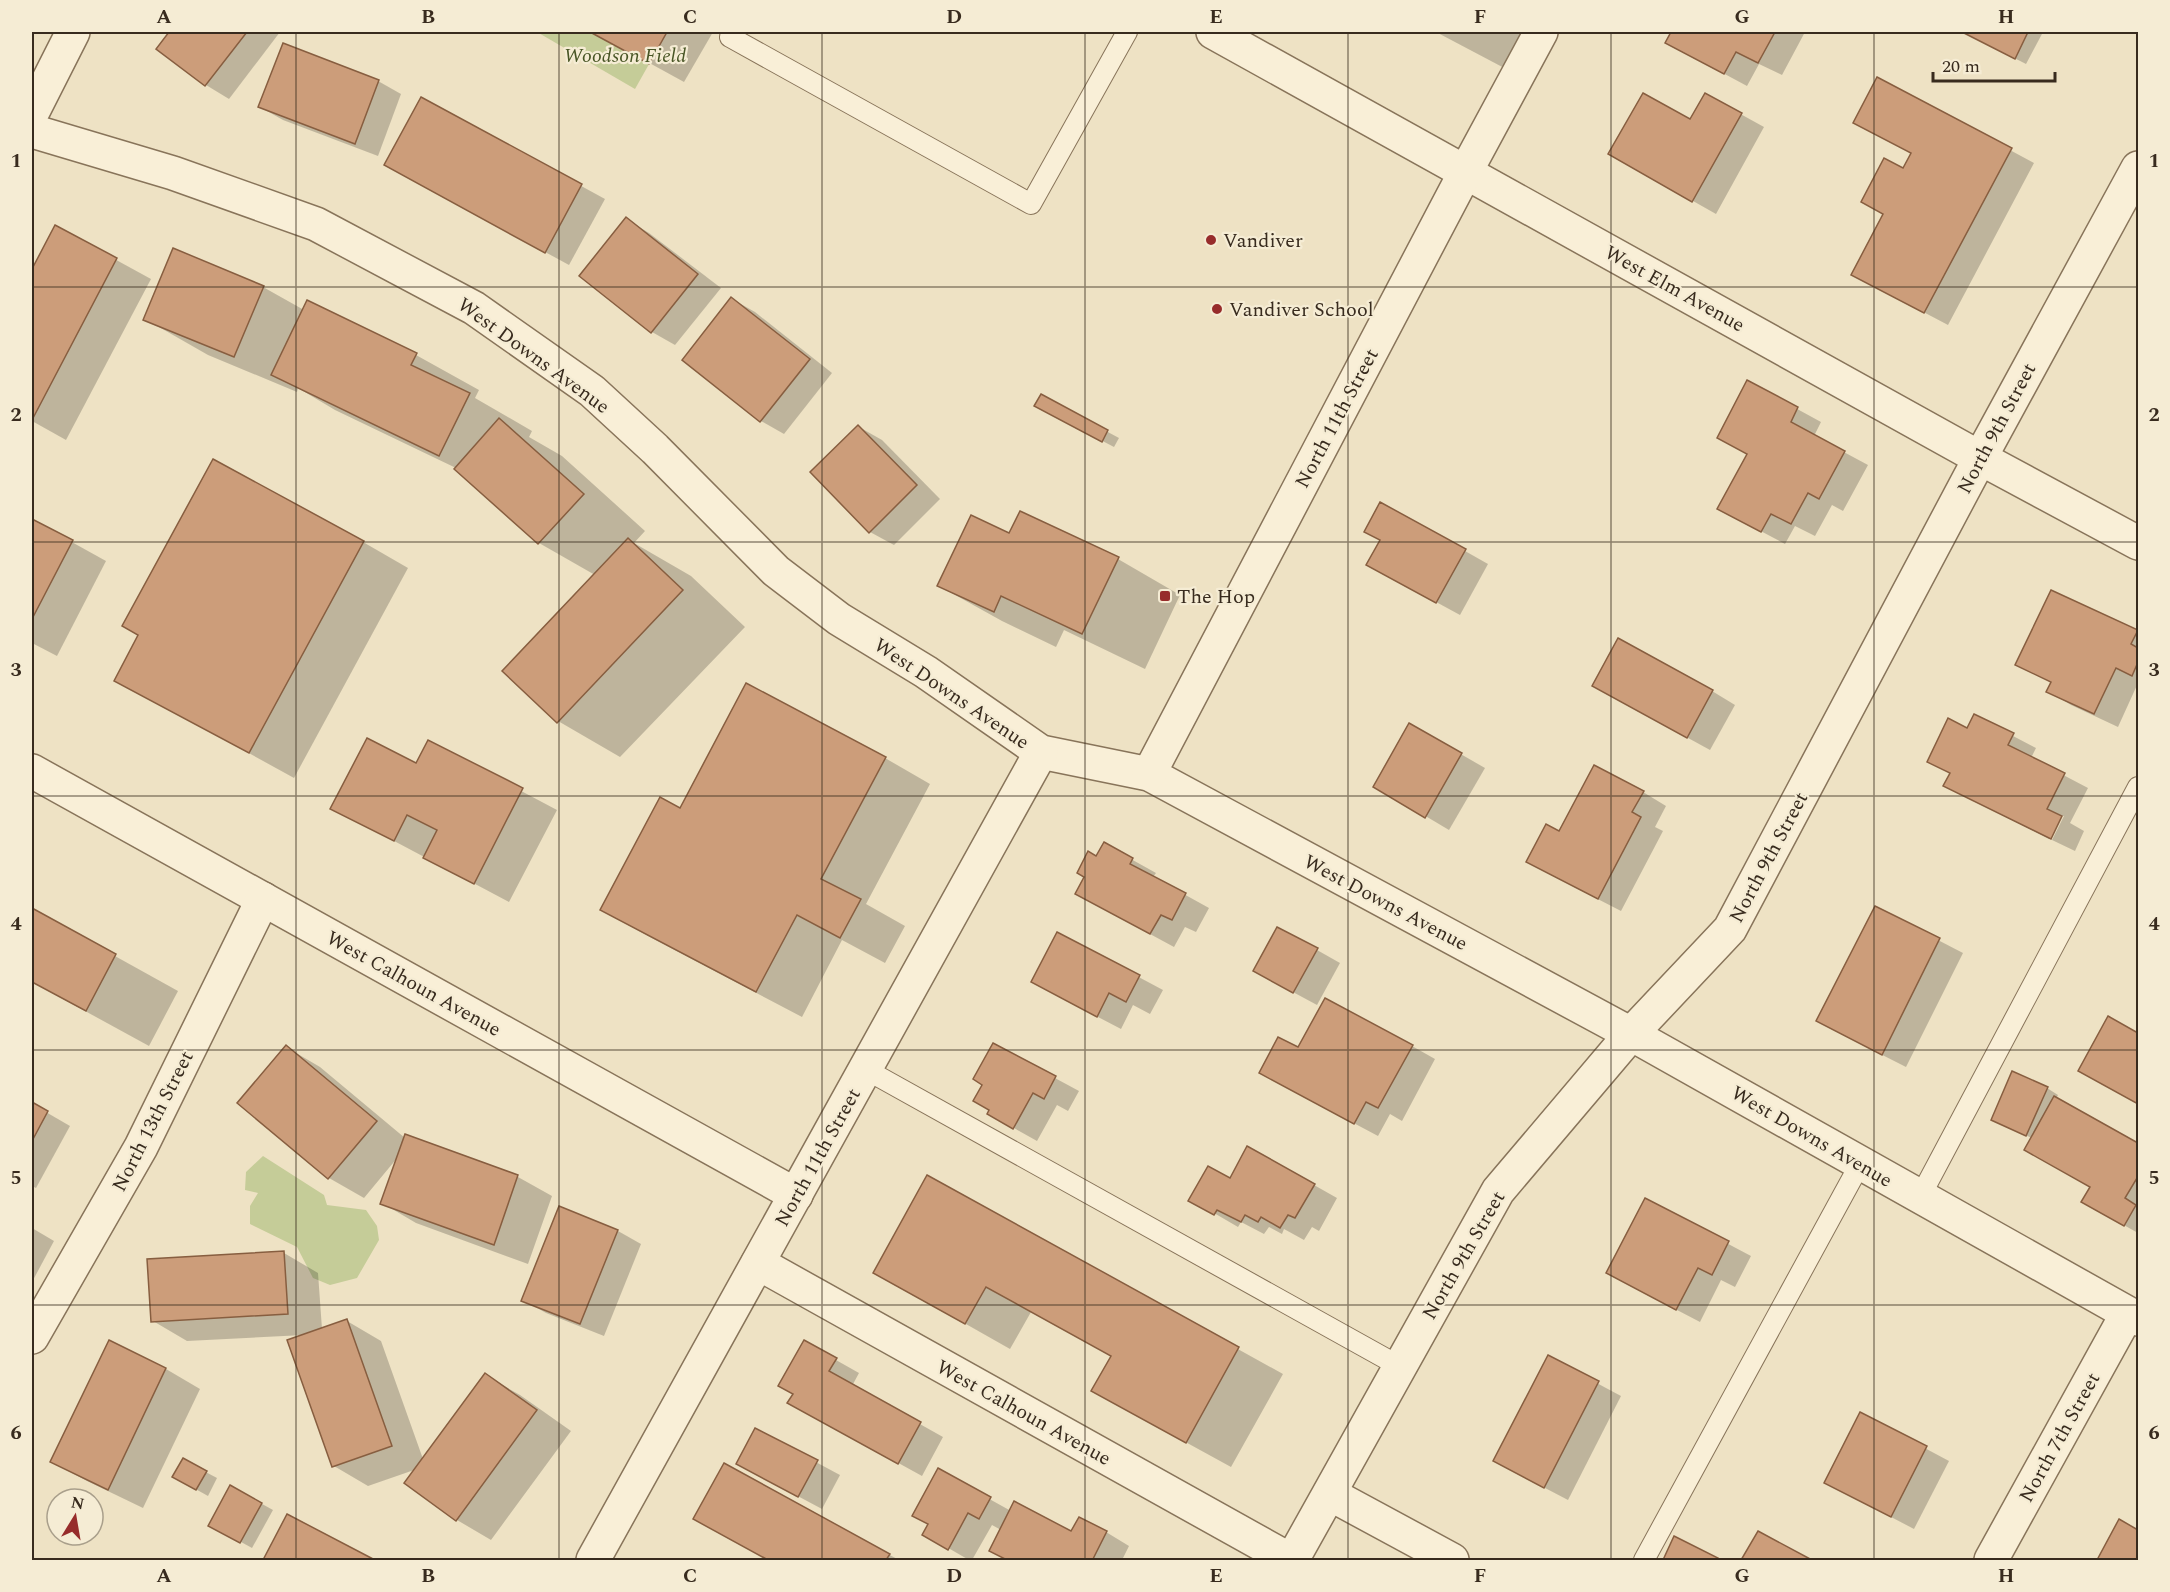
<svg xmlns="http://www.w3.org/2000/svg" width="2170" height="1592" font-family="Spectral,serif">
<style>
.green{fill:#c5cc98}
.shadow{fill:#0003}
.building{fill:#cc9d7a;stroke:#875e40;stroke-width:1.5}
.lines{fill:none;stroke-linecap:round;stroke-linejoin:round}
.lane-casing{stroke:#88745a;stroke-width:22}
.street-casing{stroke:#88745a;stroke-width:36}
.lane{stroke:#f9efd7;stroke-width:20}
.street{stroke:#f9efd7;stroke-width:33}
.grid{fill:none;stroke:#382b1e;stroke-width:1.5;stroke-opacity:0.55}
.poi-dot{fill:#972c2b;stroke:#f5ecd4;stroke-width:2}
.labels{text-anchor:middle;stroke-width:4.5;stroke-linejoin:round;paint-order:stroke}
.park-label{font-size:20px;font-style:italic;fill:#485525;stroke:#f5ecd4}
.poi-label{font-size:20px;fill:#382b1e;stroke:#f5ecd4;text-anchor:start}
.street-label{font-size:20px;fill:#382b1e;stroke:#f5ecd4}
.neatline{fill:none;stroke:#382b1e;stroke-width:2}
.grid-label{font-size:20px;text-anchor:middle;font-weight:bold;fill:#382b1e}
</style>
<rect width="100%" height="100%" fill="#eee2c4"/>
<!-- green -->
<g class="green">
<polygon points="537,32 667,32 635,89"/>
<polygon points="263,1156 324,1195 327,1205 366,1210 377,1226 379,1240 357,1278 330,1285 313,1278 297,1247 250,1224 250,1206 258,1193 245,1190 246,1172"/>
</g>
<!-- shadow -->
<g class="shadow">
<polygon points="171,32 280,32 229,99 206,85 158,49"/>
<polygon points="593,32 713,32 684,82"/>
<polygon points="1436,32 1529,32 1508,70"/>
<polygon points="1673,32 1805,32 1782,75 1759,64 1747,86 1667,43"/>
<polygon points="1963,32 2043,32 2026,64"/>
<polygon points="1878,79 2034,163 1948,325 1876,287 1885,214 1913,154"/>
<polygon points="378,81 401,94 378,156 283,120 260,107"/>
<polygon points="1706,95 1764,127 1716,214 1610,154 1691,121"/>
<polygon points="422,99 605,199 569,265 409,178"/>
<polygon points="626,219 649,233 721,288 675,345 652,332 581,275"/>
<polygon points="56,227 151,279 66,440 32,421 32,273"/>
<polygon points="263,287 304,310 308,302 416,355 479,390 475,398 532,431 529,437 562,456 645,531 634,543 691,576 745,627 620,757 558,721 595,575 539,543 456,468 335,410 298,388 297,392 208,355 145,319"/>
<polygon points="732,299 755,312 832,373 784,434 761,421 684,360"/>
<polygon points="1748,382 1821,422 1814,436 1868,465 1843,511 1832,505 1815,536 1795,526 1785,544 1719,509 1749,454"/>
<polygon points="1041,396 1119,438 1114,447 1047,412"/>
<polygon points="859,427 882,440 940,499 894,545 870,532 812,472"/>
<polygon points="32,520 106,561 57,656 32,643"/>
<polygon points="1010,535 1118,559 1180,595 1145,669 1064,630 1056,647 1002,621 939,586"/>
<polygon points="363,542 408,568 294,778 116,680"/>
<polygon points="1465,551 1488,564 1460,615 1392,578"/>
<polygon points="2052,592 2138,633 2138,683 2118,727 2071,705 2048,691 2052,683 2017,664"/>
<polygon points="1712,691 1735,705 1710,750 1617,699"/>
<polygon points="1975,716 2036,748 2031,758 2088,788 2070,823 2084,831 2075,851 2052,840 2064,816 2060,816 2049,839 1945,786 1951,774 1929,761 1968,730"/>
<polygon points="1410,725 1485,768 1449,830 1375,786"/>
<polygon points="429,742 557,810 509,902 332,808 416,765"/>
<polygon points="885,758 930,784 866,904 905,926 885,963 842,940 802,1017 646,935 602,910 681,810"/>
<polygon points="1643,792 1666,806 1655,827 1663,831 1621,911 1551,875 1559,833"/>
<polygon points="1104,844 1156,873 1153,877 1209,908 1196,932 1185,927 1174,947 1100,907 1086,876"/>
<polygon points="1876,908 1963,953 1906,1067 1841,1034"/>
<polygon points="32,910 178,991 149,1046 32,982"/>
<polygon points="1058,934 1163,990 1150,1014 1133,1005 1121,1029 1056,995"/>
<polygon points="1317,950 1340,963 1317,1005 1278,984"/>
<polygon points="2108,1018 2138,1034 2138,1103 2103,1083"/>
<polygon points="994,1045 1079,1091 1068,1111 1057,1105 1037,1141 989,1114 991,1110 984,1084"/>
<polygon points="1412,1046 1435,1059 1402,1121 1390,1114 1378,1136 1284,1086 1299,1049"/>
<polygon points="286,1047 320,1067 405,1138 518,1177 552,1196 528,1264 416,1223 382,1203 398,1157 364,1198 329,1178 239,1102"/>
<polygon points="2047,1088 2058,1095 2056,1099 2138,1145 2138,1233 2106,1215 2092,1187 2032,1138 2004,1126"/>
<polygon points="32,1104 70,1126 36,1188 32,1186"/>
<polygon points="928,1177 1283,1374 1231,1467 1138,1416 1112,1356 1031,1312 1010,1349 920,1298"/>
<polygon points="1230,1180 1314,1185 1337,1198 1319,1231 1312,1227 1304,1240 1284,1229 1282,1234 1269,1227 1264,1234 1241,1222 1238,1227 1214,1213"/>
<polygon points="1645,1200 1751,1256 1735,1287 1721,1280 1700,1322 1631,1286"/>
<polygon points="560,1208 618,1231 641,1244 604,1336 546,1313 523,1300"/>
<polygon points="32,1228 54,1241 32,1282"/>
<polygon points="284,1253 318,1273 322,1329 347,1321 381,1341 423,1459 485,1375 520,1395 571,1431 491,1540 457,1520 417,1469 368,1486 334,1466 304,1335 187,1341 153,1321"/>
<polygon points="110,1342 166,1369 200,1389 143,1508 87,1481 52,1462"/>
<polygon points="804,1342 859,1373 852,1386 943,1437 922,1476 813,1416 795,1394"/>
<polygon points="1548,1357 1621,1396 1568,1500 1518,1474"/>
<polygon points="1861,1414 1949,1461 1914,1529 1826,1483"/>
<polygon points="756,1430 840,1475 822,1509 762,1477"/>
<polygon points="183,1460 217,1478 208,1496 174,1477"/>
<polygon points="724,1465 899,1560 769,1560 729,1539 695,1519"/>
<polygon points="939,1471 1011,1511 1072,1533 1106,1532 1129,1546 1122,1560 1008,1560 991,1550 1001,1530 992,1525 972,1560 969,1560 924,1534 930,1524"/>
<polygon points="231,1487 273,1510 252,1548 210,1525"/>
<polygon points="288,1516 372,1560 264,1560"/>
<polygon points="2120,1521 2138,1532 2138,1560 2099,1560"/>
<polygon points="1759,1533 1809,1560 1743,1560"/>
<polygon points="1675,1538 1719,1560 1664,1560"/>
</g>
<!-- building -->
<g class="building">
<polygon points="169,32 247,32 205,86 156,49"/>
<polygon points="590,32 667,32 649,64"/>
<polygon points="1671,32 1775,32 1758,63 1736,52 1724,74 1665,43"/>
<polygon points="1962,32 2028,32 2015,59"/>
<polygon points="283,43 379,80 355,144 258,107"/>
<polygon points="1877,77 2012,148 1924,313 1851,275 1883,214 1861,202 1884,158 1903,168 1911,153 1853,123"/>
<polygon points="1643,93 1690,119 1705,93 1742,113 1692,202 1608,154"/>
<polygon points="421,97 582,184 545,253 384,165"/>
<polygon points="626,217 698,274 651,333 579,276"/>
<polygon points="55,225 117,258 32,420 32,269"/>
<polygon points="173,248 264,286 234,357 143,320"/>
<polygon points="731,297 810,359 760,422 682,360"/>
<polygon points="307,300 417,353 411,365 470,393 439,456 271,375"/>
<polygon points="1747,380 1798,407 1791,422 1845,451 1819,499 1808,493 1791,524 1771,514 1761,532 1717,509 1747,454 1717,438"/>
<polygon points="1041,394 1108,430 1102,442 1034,406"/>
<polygon points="499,418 584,494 538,544 454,469"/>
<polygon points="858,425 917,485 869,533 810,472"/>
<polygon points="213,459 364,541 249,753 114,681 138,635 122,626"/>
<polygon points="1380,502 1466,549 1436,603 1366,565 1380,540 1364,532"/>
<polygon points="1020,511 1119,557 1082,634 1001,596 994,612 937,586 971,515 1009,533"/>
<polygon points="32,519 73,540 32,619"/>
<polygon points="628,538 683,590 557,723 502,671"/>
<polygon points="2051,590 2138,630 2131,644 2138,648 2138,662 2132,676 2116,668 2094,714 2046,692 2051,682 2015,665"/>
<polygon points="1618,638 1713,690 1687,738 1592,686"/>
<polygon points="746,683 886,757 821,879 861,899 840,938 797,915 756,992 600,910 660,797 680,808"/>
<polygon points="1974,714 2014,733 2008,745 2065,773 2047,809 2062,816 2051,839 1943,786 1950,773 1927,762 1948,718 1967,728"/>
<polygon points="1409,723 1462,753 1425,818 1373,787"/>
<polygon points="367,738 416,763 428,740 523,788 474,884 423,858 437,830 407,815 394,841 330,809"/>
<polygon points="1594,765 1644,791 1632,812 1641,817 1598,899 1526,862 1546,824 1559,831"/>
<polygon points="1104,842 1133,858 1130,864 1186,893 1172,920 1161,915 1150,934 1075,894 1084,877 1077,873 1088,851 1096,856"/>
<polygon points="1875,906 1940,938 1882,1055 1816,1021"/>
<polygon points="32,908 116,954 86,1011 32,982"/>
<polygon points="1277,927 1318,948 1293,993 1253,971"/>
<polygon points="1057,932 1140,975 1126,1002 1109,993 1097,1017 1031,982"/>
<polygon points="1325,998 1413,1045 1378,1108 1366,1102 1354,1124 1259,1073 1278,1037 1298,1047"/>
<polygon points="2108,1016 2138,1033 2138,1104 2078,1071"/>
<polygon points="993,1043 1056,1076 1044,1099 1033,1093 1013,1129 987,1114 989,1110 973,1101 982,1085 973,1079"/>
<polygon points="286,1045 377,1121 328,1179 237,1103"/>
<polygon points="2012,1071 2048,1087 2026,1136 1991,1120"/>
<polygon points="2054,1096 2138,1143 2138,1179 2137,1178 2125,1198 2136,1205 2124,1226 2081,1202 2090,1187 2024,1150"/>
<polygon points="32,1102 48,1111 32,1141"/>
<polygon points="405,1134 518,1175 494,1245 380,1204"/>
<polygon points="1247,1146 1315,1184 1295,1218 1288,1215 1280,1228 1261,1217 1258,1222 1245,1215 1241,1222 1217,1210 1214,1215 1188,1201 1208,1166 1230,1178"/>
<polygon points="927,1175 1239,1347 1186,1443 1091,1391 1111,1356 986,1287 965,1324 873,1273"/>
<polygon points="1645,1198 1729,1241 1712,1275 1698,1268 1676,1310 1606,1273"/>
<polygon points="559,1206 618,1230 580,1324 521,1301"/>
<polygon points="284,1251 288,1314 151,1322 147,1259"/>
<polygon points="347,1319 392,1446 332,1467 287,1340"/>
<polygon points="109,1340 166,1368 108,1490 50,1462"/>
<polygon points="804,1340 837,1358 829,1371 921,1422 898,1464 787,1403 793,1394 778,1386"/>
<polygon points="1548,1355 1599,1381 1544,1488 1493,1461"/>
<polygon points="485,1373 537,1410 456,1521 404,1483"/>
<polygon points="1860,1412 1927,1446 1891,1517 1824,1483"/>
<polygon points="755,1428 818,1460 798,1497 736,1464"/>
<polygon points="183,1458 207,1471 196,1490 172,1477"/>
<polygon points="724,1463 890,1554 886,1560 768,1560 693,1519"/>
<polygon points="938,1468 991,1497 979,1519 968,1513 948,1550 922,1535 928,1524 912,1516"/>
<polygon points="230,1485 262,1503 240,1543 208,1526"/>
<polygon points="1014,1501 1071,1531 1079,1517 1107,1531 1093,1559 1097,1560 1007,1560 989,1551"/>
<polygon points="287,1514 375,1560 263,1560"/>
<polygon points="2119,1519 2138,1530 2138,1560 2097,1560"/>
<polygon points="1758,1531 1812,1560 1741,1560"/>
<polygon points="1674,1536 1718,1558 1717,1560 1663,1560"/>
</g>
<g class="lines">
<defs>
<g id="lane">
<polyline points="733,32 730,37 1031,204 1127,32"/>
<polyline points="865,1069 1399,1366"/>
<polyline points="1920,1197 2138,787"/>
<polyline points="1644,1560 1860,1164"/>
</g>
<g id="street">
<polyline points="1213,32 1980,458 2138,543"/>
<polyline points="32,113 73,32"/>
<polyline points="32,131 173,173 316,224 474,308 592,391 655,449 776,571 839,619 926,672 1041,752 1149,774 1631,1034 2138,1319"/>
<polyline points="32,771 796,1195"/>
<polyline points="1149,774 1466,171 1541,32"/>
<polyline points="758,1263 1290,1560"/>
<polyline points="32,1337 141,1147 263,899"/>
<polyline points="1330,1494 1452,1560"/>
<polyline points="593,1560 1041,752"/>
<polyline points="1292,1560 1498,1191 1631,1034 1730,929 1980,458 2138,168"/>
<polyline points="1991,1560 2127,1314"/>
</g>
</defs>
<!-- lane casing -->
<use href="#lane" class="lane-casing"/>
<!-- street casing -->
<use href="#street" class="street-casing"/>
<!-- lane -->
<use href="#lane" class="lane"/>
<!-- street -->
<use href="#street" class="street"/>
</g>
<!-- grid -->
<path class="grid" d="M296,32v1528M559,32v1528M822,32v1528M1085,32v1528M1348,32v1528M1611,32v1528M1874,32v1528M32,287h2106M32,542h2106M32,796h2106M32,1050h2106M32,1305h2106"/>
<!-- markers -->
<g class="poi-dot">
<circle cx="1211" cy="240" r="6"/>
<circle cx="1217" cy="309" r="6"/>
<rect x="1159" y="590" width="12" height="12" rx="3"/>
</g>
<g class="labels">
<!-- park labels -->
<g class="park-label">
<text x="625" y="62">Woodson Field</text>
</g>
<!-- poi labels -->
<g class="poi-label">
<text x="1223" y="247">Vandiver</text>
<text x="1229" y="316">Vandiver School</text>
<text x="1177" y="603">The Hop</text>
</g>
<!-- street labels -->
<g class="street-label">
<text transform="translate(1675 288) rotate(29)" y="7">West Elm Avenue</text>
<text transform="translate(534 355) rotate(36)" y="7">West Downs Avenue</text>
<text transform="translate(1336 418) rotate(-62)" y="7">North 11th Street</text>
<text transform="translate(1996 428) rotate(-62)" y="7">North 9th Street</text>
<text transform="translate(952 693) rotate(34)" y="7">West Downs Avenue</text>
<text transform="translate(1768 857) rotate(-62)" y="7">North 9th Street</text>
<text transform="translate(1386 902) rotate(28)" y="7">West Downs Avenue</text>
<text transform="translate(414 983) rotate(29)" y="7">West Calhoun Avenue</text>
<text transform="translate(152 1121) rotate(-63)" y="7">North 13th Street</text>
<text transform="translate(1812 1136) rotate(30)" y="7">West Downs Avenue</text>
<text transform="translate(817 1157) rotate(-61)" y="7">North 11th Street</text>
<text transform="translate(1463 1255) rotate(-60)" y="7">North 9th Street</text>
<text transform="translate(1024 1412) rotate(29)" y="7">West Calhoun Avenue</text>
<text transform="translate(2059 1437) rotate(-61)" y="7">North 7th Street</text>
</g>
</g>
<!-- border -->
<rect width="2170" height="1592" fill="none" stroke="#f5ecd4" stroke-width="66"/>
<!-- north arrow -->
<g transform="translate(75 1517) rotate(11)"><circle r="28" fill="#f5ecd4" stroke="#a99f8b" stroke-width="1.5"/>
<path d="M0-4.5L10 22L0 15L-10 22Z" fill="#972c2b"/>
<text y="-9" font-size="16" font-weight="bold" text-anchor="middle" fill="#382b1e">N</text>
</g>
<!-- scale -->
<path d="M1933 72v9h122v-9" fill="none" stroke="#382b1e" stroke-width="3"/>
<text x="1942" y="72" font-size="18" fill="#382b1e" stroke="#f5ecd4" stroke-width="4.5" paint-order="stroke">20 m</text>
<rect x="33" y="33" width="2104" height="1526" class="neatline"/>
<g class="grid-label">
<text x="164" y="23">A</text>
<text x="428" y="23">B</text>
<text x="690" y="23">C</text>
<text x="954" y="23">D</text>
<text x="1216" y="23">E</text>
<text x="1480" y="23">F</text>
<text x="1742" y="23">G</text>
<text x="2006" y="23">H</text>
<text x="16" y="167">1</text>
<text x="2154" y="167">1</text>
<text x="16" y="421">2</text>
<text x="2154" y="421">2</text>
<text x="16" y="676">3</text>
<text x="2154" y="676">3</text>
<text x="16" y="930">4</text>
<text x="2154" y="930">4</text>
<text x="16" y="1184">5</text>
<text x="2154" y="1184">5</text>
<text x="16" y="1439">6</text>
<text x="2154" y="1439">6</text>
<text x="164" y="1582">A</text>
<text x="428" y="1582">B</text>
<text x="690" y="1582">C</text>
<text x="954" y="1582">D</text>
<text x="1216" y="1582">E</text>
<text x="1480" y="1582">F</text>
<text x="1742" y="1582">G</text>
<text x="2006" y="1582">H</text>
</g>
</svg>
